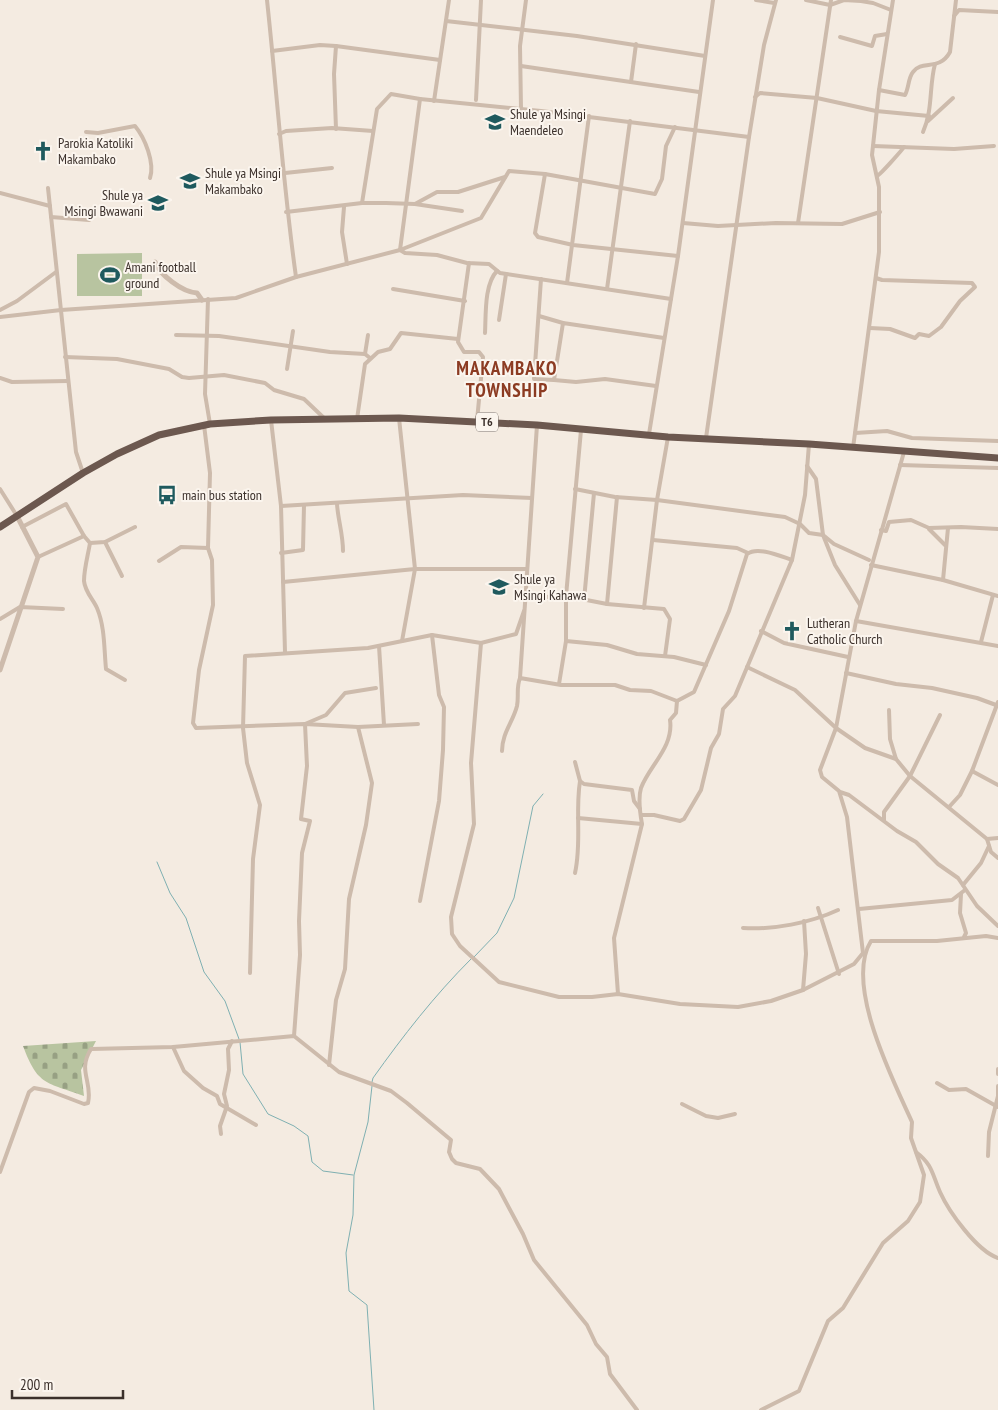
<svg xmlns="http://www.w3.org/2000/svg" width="998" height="1410" font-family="'PT Sans Narrow',sans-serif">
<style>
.cemetery{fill:url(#cemetery-stones)}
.pitch{fill:#b8c4a0}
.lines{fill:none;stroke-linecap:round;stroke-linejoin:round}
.stream{stroke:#7fb0b2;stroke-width:1}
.minor{stroke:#cdbbac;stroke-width:4}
.tertiary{stroke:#cdbbac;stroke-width:5}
.trunk{stroke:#6c584f;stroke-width:7}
.labels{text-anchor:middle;stroke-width:4;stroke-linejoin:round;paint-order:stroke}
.shield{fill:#fbf5ee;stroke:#756b66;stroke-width:1}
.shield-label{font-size:12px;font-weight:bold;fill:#3b302b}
.poi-label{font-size:14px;fill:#3b302b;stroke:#fbf5ee;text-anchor:start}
.district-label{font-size:19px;font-weight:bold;letter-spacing:1px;fill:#8c3b22;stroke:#fbf5ee}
</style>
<defs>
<pattern id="cemetery-stones" width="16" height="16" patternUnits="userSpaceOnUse" patternTransform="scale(1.25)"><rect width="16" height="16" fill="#b8c4a0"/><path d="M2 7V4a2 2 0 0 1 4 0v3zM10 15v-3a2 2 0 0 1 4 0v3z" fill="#97a083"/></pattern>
</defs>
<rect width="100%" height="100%" fill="#f4ebe1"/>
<!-- cemetery -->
<path class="cemetery" d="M96,1041l-15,29 3,26c-38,-14 -46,-10 -61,-50z"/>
<!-- pitch -->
<polygon class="pitch" points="142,253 142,296 77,296 77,254"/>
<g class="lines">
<!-- stream -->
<g class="stream">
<polyline points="157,862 170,893 186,918 204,972 225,1001 239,1039"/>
<polyline points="474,957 497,933 514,898 533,806 543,794"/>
<polyline points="240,1042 243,1074 268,1114 294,1126 308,1136 312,1162 323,1171 353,1175"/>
<path d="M372,1082l1,-4c30,-42 61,-82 98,-119"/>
<polyline points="372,1086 368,1122 354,1175 353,1215 346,1253 349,1291 367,1305 374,1410"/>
</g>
<!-- minor -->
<g class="minor">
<path d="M267,0c10,93 16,185 29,277"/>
<polyline points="756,0 774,3"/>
<polyline points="806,0 830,5 844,0 861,1 873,3 891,10"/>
<polyline points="954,16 959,10 998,12"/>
<polyline points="446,21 577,36 705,56"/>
<polyline points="840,37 872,46 875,36 887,34"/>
<polyline points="336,46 334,74 336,129"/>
<polyline points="272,51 320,45 336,46 440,60"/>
<polyline points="521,66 699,92"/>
<polyline points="631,82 636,44"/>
<polyline points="879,90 893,0"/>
<polyline points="755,97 760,93 817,98 876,111 929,116"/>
<polyline points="476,100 481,0"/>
<polyline points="434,101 449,0"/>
<polyline points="521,109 520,46 526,0"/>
<polyline points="928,121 953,98"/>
<path d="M86,132l12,1 37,-7c10,12 20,37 15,52"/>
<path d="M923,132c10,-22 6,-46 12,-68"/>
<polyline points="279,134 286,131 332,128 373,131"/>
<polyline points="749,137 764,45 776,0"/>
<polyline points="873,146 954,149 994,146"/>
<polyline points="285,173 332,168"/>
<polyline points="545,174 535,233 538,237 573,245 678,256"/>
<path d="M877,176c4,-2 25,-26 27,-29"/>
<polyline points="48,188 76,452 83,473"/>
<polyline points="0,193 50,206"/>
<polyline points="362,203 377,109 391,94 420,99"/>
<polyline points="415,204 437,192 458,192 505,177"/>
<polyline points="344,207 342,232 347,264"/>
<polyline points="286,212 362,203 386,203 415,204 462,211"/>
<polyline points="51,217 89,220"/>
<polyline points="683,223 718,226 776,223 842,224 880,212"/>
<polyline points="798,223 831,0"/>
<polyline points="400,250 420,99 541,111 749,137 706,438"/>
<polyline points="400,250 405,253 437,255 467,263 489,264 500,273 671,299"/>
<polyline points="469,263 458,342 464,352 479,352 483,357 477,421"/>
<polyline points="541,279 534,379 554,380"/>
<polyline points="567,283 589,116"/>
<polyline points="393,289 465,301"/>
<polyline points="607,289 630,121"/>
<polyline points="208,299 205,394 210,424"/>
<polyline points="0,310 17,301 56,272"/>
<polyline points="539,316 563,323"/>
<polyline points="0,317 61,310 236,298 296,277 400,250 481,218 509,171 545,174 655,194 662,179 666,146 675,127"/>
<polyline points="499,320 506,274"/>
<polyline points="870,328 890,329 915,338 919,334 929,336 941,327 960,301 975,287 972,283 882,280 876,278"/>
<path d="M485,333c1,-17 -1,-49 12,-62"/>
<polyline points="176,335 219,336 330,352 365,354 370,358"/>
<polyline points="365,354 368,335"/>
<polyline points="65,357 117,359 169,369 182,377 189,378 224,375 265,383 274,390 304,399 324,418"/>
<polyline points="287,369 293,331"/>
<polyline points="0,378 12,382 68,381"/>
<polyline points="656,386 605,379 576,382 554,380 563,323 664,338"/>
<polyline points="399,418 415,569 402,641"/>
<polyline points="357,419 365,364 378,352 390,349 401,333 458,339"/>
<polyline points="271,420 281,506 285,652"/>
<polyline points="855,433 887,431 912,438 998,441"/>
<polyline points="649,434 678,256 713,0"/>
<path d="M853,448l26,-196v-65l-7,-32 7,-65 26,5c4,-7 3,-17 8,-23 9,-13 26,0 37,-20l6,-52"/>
<polyline points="900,465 998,468"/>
<polyline points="807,466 816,479 823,535 835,565 860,605"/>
<polyline points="0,489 17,516"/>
<polyline points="575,489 615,497 657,500 785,517 800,524 809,533 823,535 834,544 869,560"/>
<path d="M337,504c1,16 6,30 6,47"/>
<polyline points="281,506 463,495 532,498"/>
<polyline points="22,527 66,504 84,536 90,543 105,542 135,527"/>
<polyline points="929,529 945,545"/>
<polyline points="881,530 886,531 889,522 911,520 929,528 961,527 998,529"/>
<polyline points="653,540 737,548 748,553"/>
<polyline points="105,542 122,576"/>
<path d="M90,543c-2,12 -6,26 -6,38 1,11 9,18 13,27 8,19 7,41 9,61l19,11"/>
<polyline points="208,548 212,560 213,605 199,670 193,723 196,728 305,724 358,727 418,724"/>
<polyline points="281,553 303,550 304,505"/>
<polyline points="38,557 84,536"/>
<polyline points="159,561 181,547 208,548 210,473 204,425"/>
<polyline points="871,565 943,580 998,596"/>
<polyline points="943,580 948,528"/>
<polyline points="283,582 415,569 527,569"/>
<polyline points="525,598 566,596 607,604 664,609 670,619 665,656"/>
<polyline points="584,600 594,493"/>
<polyline points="607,604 617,497"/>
<polyline points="644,608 657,500 668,437"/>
<polyline points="0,619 20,607 63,609"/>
<polyline points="856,621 998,646"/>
<polyline points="761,631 784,643 848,657"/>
<polyline points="566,641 607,645 637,654 674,657 706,665"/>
<polyline points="981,642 993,595"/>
<polyline points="481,643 471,763 474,824 451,917 452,934 460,946 499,982 559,997 592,997 618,994 680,1004 738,1007 771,1001 803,990 854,964 863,953 847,817 839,791 822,777 820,770 836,728 856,621 904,452"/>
<polyline points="379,646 384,725"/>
<polyline points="747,667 795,690 836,728 865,748 896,759 910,776 987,839 991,852 998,858"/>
<polyline points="846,673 896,684 932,688 977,698 996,705"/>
<polyline points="520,678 537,425"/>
<polyline points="559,684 566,641 566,596 581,430"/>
<polyline points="889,710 890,739 896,759"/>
<path d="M502,751c0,-18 11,-29 15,-45 2,-10 -1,-18 3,-28l41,7h54l15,5 21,1 26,10"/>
<polyline points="575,762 580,781 584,784 632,790 634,801 640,809"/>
<polyline points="972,771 998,785"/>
<polyline points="840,792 849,795 897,831 916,842 938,864 958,878 977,906 998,926"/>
<polyline points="949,807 960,795 972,771 998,702"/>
<polyline points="641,815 654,815 680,821 684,819 701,790 711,748 719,734 723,709 735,696 792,560 805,495 809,444"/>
<polyline points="578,818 642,824"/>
<polyline points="884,820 884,812 910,776 940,715"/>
<polyline points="987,839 998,838"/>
<path d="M575,873c7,-31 0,-61 5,-92"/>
<polyline points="963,885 981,863 989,846"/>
<polyline points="961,894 960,913 966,933 964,937"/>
<polyline points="420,901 439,801 443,750 444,707 439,695 432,635"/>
<polyline points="818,908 839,974"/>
<polyline points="859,909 952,900 965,890"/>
<path d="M743,928c30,2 67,-5 95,-18"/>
<polyline points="250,973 253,859 260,805 247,763 243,728 245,656 368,648 432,635 481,643 516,634 524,611"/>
<polyline points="803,990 806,954 804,921"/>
<path d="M618,994l-4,-56 28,-114c-2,-11 -4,-26 -1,-36 8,-22 33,-41 29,-68l6,-7 1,-12 17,-9 35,-81 18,-57c11,-8 33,2 45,6"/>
<polyline points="294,1036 300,955 299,921 302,853 310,821 301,819 307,766 305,724 326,715 345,693 376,688"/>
<polyline points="173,1047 184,1071 203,1088 217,1096 220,1104 256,1125"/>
<polyline points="329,1065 336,1000 345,969 349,899 366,825 372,783 358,727"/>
<polyline points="998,1069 998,1074"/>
<polyline points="937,1083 949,1090 966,1089 998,1107"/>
<polyline points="682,1104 706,1116 718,1118 735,1114"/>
<polyline points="221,1134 220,1126 227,1106 224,1094 229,1070 228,1049 232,1041"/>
<path d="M916,1152c17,13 16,22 24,40 9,20 37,59 58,66"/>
<polyline points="988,1156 989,1132 998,1096 998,1086"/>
<path d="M0,1172l29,-80 5,-4 16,3 34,13 4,-1c5,-21 -11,-32 3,-54l82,-2 121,-11 45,36 52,19 16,12 44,37 -2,12 3,7 4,4 24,6 19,20 24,45 11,26 53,65 9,19 11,13 3,17 27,36"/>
<path d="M761,1410l38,-19 29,-70 15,-13 40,-65 25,-22 12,-19 4,-27 -13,-37 1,-16c-19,-42 -68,-138 -41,-181h66l49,-5 12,2"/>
</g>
<!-- tertiary -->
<g class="tertiary">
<path d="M155,262c5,13 27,30 42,31l5,7"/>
<polyline points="0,670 38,557 17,516"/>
</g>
<!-- trunk -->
<polyline class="trunk" points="0,527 83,473 117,454 159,435 210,424 271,420 399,418 537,425 668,437 809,444 998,458"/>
</g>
<!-- icons -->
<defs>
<symbol id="school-bare" viewBox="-9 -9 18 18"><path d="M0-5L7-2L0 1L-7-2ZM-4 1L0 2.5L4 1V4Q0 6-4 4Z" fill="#1f5a5e" stroke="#fbf5ee" stroke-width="2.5" paint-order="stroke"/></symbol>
<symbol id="church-bare" viewBox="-9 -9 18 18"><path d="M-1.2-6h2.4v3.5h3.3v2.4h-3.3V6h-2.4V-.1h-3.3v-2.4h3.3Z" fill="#1f5a5e" stroke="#fbf5ee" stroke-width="2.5" paint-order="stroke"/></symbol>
<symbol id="stadium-bare" viewBox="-9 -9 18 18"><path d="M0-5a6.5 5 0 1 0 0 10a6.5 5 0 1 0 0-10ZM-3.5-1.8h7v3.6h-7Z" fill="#1f5a5e" stroke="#fbf5ee" stroke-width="2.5" paint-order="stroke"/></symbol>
<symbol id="bus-bare" viewBox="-9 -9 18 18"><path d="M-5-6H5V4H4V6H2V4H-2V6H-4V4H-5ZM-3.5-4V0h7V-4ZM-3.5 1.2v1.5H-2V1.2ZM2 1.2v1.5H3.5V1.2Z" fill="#1f5a5e" stroke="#fbf5ee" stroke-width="2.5" paint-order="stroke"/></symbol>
</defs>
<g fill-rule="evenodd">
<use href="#school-bare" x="481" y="108" width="28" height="28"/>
<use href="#church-bare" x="29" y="137" width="28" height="28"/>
<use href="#school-bare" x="176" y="167" width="28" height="28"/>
<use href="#school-bare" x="144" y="189" width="28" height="28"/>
<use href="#stadium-bare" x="96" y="261" width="28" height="28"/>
<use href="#bus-bare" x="153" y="481" width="28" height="28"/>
<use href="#school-bare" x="485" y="573" width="28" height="28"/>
<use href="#church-bare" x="778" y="617" width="28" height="28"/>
</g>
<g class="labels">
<!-- shield labels -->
<rect class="shield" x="476" y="412.5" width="22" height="19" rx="4"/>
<g class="shield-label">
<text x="487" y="426">T6</text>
</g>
<!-- poi labels -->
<g class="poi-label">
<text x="510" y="119">Shule ya Msingi<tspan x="510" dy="16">Maendeleo</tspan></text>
<text x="58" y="148">Parokia Katoliki<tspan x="58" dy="16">Makambako</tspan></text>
<text x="205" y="178">Shule ya Msingi<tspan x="205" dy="16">Makambako</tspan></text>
<text x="143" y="200" text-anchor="end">Shule ya<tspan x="143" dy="16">Msingi Bwawani</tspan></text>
<text x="125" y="272">Amani football<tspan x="125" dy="16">ground</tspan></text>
<text x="182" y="500">main bus station</text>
<text x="514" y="584">Shule ya<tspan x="514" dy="16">Msingi Kahawa</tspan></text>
<text x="807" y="628">Lutheran<tspan x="807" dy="16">Catholic Church</tspan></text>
</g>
<!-- district labels -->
<g class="district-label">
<text x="507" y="375">MAKAMBAKO<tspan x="507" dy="22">TOWNSHIP</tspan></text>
</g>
</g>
<!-- scale -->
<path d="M12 1390v8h111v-8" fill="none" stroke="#3b302b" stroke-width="2.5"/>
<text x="20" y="1390" font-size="15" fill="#3b302b" stroke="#fbf5ee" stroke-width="4" paint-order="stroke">200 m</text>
</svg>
